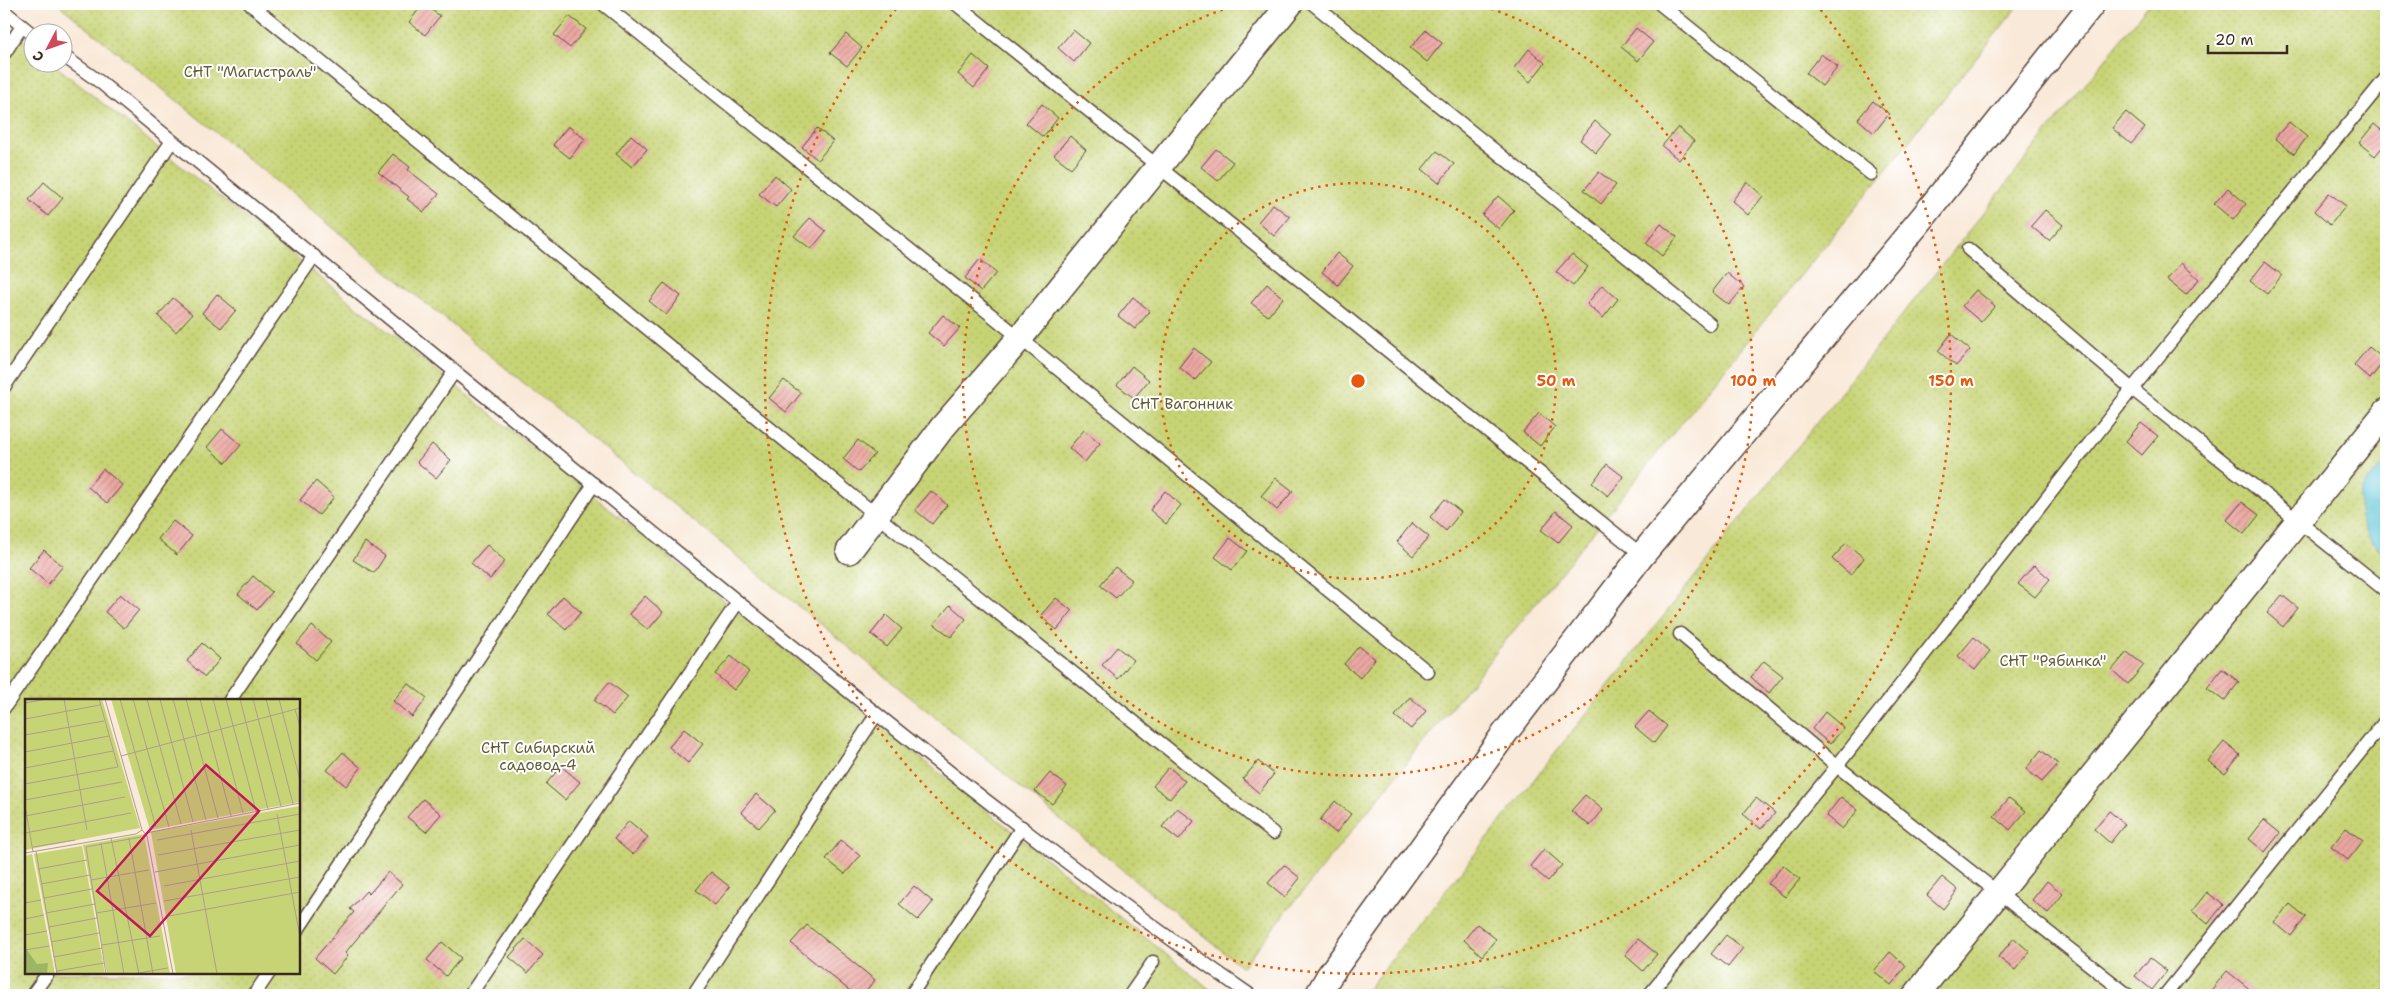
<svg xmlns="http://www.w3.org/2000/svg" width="2390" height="999" font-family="'Shantell Sans',sans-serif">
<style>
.grass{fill:url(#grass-dots);stroke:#817f4a;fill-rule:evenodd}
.water{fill:#5bc4d7;stroke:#4b777a}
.building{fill:url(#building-hatch)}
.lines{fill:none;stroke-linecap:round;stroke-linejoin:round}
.service-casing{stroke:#58473a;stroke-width:15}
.minor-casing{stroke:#58473a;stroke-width:28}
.service{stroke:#fff;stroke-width:12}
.minor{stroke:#fff;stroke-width:25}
.ring{fill:none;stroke:#e8590c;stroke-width:2.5;stroke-dasharray:2.5 5}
.labels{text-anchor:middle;stroke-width:4;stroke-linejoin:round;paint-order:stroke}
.park-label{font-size:15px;fill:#655d38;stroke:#fff}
.inset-road{fill:none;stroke:#ad9d8e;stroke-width:1}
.view{fill:#c2185b;fill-opacity:0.15;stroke:#c2185b;stroke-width:2.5}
.inset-edge{fill:none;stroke:#3b2a1e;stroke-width:2.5}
.centre{fill:#e8590c;stroke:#fff;stroke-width:2.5}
.ring-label{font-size:15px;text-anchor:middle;font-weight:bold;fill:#e8590c;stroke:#fff;stroke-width:4;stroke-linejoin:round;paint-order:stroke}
</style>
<defs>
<pattern id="grass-dots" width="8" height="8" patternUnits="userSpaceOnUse" patternTransform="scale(1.25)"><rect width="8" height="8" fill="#c7d475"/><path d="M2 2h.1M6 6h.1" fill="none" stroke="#acb665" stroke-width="1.8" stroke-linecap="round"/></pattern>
<pattern id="building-hatch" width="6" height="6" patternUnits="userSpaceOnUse" patternTransform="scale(1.25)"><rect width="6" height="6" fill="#eda8a3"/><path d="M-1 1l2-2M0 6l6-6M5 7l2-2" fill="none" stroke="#c18984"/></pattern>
</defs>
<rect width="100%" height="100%" fill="#fff"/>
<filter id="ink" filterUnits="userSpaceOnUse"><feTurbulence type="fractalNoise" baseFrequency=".02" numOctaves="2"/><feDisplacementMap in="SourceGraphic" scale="10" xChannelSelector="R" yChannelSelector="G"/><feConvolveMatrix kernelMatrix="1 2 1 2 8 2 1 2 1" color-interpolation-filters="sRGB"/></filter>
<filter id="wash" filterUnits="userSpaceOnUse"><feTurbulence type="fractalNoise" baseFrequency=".0096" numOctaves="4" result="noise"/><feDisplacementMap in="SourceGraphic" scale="20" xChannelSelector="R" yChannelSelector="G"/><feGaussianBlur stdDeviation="1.12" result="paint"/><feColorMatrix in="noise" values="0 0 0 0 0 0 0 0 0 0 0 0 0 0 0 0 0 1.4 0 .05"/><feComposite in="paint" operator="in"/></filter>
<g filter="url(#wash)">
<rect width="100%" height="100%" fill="#f9e9d8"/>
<!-- grass -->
<g class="grass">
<polygon points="58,4 2020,4 1242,967"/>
<polygon points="2149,4 2386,4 2386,995 1363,995"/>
<path d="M4,23l28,24v15l20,1 1165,932h-1213zM26,700h273v273h-273z"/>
</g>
<!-- water -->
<path class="water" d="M2386,462v92c-19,-12 -31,-39 -25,-62 3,-10 18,-22 25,-30z"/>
<g id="blocks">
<!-- building -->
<g class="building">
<polygon points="423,4 440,16 425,35 409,22"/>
<polygon points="569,16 586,29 570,48 554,35"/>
<polygon points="1636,28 1653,42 1638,61 1621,47"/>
<polygon points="1073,30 1089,43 1074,62 1058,48"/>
<polygon points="1426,30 1442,43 1427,62 1410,48"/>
<polygon points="846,34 862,48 847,66 830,53"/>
<polygon points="1529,49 1545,63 1530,82 1514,68"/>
<polygon points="1821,54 1838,67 1822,86 1806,73"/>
<polygon points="973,55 989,69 974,88 958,74"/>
<polygon points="1873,101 1889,114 1874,133 1858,119"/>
<polygon points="1042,104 1058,118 1043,137 1026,123"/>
<polygon points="2126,112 2145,128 2131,144 2112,128"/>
<polygon points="1595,121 1611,135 1596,153 1580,140"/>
<polygon points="2289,122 2307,137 2294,154 2275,138"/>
<polygon points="2374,124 2386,134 2386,143 2375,156 2359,143"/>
<polygon points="568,126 585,139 570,158 553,145"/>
<polygon points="1678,127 1694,141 1679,160 1662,146"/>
<polygon points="817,128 833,141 818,160 802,147"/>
<polygon points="631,135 647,149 632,167 616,154"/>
<polygon points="1070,136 1086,150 1071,168 1054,155"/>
<polygon points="1216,149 1233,162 1218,181 1201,167"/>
<polygon points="1437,151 1454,164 1439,183 1422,169"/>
<polygon points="393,154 410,167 408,170 439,194 424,212 407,199 409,197 378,172"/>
<polygon points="1599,172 1616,185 1601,204 1584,190"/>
<polygon points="775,175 791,189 776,207 759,194"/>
<polygon points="44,182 63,198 48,216 29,200"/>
<polygon points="1747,182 1763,196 1748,215 1732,201"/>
<polygon points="2228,188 2246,204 2233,220 2214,204"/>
<polygon points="2329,193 2346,206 2330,225 2314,211"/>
<polygon points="1498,196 1514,210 1499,229 1482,215"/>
<polygon points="1273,204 1290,217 1274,236 1258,222"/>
<polygon points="2045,210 2063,225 2049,241 2031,226"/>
<polygon points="810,218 826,231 811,249 794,236"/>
<polygon points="1661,224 1677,237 1662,256 1646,243"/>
<polygon points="1337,253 1353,266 1338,285 1322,272"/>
<polygon points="1572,254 1588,267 1573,286 1556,272"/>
<polygon points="980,259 996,273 981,291 965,278"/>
<polygon points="2265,262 2282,275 2267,294 2250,281"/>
<polygon points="2181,263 2199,279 2186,295 2167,280"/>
<polygon points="1727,273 1744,287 1729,305 1712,292"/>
<polygon points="664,283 681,296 666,315 649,301"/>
<polygon points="1267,284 1283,298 1268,316 1251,303"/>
<polygon points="1602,285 1618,299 1603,318 1587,304"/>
<polygon points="1976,290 1995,306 1981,322 1962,306"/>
<polygon points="217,294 236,310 221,328 202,313"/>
<polygon points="1133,297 1150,311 1135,329 1118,316"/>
<polygon points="173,298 192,314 176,332 158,316"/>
<polygon points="943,315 960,328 944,346 928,333"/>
<polygon points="1951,334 1970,350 1956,366 1938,351"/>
<polygon points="2369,347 2385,360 2370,379 2354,365"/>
<polygon points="1194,348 1211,362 1195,380 1179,367"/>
<polygon points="1132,366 1149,380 1134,398 1117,385"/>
<polygon points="784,380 801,393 786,412 769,398"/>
<polygon points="1539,413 1555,427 1540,446 1523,432"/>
<polygon points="2141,423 2158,436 2142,455 2126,441"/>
<polygon points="222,429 241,445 226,463 207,447"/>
<polygon points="1084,430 1100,443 1085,462 1069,448"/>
<polygon points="858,440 875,454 859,472 843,459"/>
<polygon points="432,444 451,460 436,478 417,462"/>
<polygon points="1607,464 1624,477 1608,496 1592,483"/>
<polygon points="103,469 122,485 107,503 88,487"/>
<polygon points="1276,478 1293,491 1277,510 1261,496"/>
<polygon points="316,481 334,497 319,515 300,500"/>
<polygon points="931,491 947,505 932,524 915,510"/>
<polygon points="1165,491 1181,505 1166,524 1150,510"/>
<polygon points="1445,499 1461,512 1446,531 1430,517"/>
<polygon points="2242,502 2259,515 2244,534 2227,520"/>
<polygon points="1556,511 1573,525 1558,543 1541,530"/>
<polygon points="173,521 192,536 177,555 158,539"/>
<polygon points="1412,523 1429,537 1413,556 1397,542"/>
<polygon points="1230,538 1247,551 1232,570 1215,557"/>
<polygon points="365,542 385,556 374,573 353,560"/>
<polygon points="1846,543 1864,558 1851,575 1832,559"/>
<polygon points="487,545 505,561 490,579 471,563"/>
<polygon points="44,550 63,566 48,584 29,568"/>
<polygon points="2034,565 2050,579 2035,597 2018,584"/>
<polygon points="1115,567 1132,580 1116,598 1100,585"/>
<polygon points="253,576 272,592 257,610 238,594"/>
<polygon points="120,594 139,610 124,628 105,612"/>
<polygon points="2282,595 2298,608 2283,627 2267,613"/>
<polygon points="563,596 581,612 566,630 548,614"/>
<polygon points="645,596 663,612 648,630 629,614"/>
<polygon points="1056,598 1072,611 1057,630 1040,616"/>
<polygon points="950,605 966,619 951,637 934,624"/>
<polygon points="886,615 902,629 887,647 871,634"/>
<polygon points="312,626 331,642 316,660 297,644"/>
<polygon points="1974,637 1990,651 1975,670 1958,656"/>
<polygon points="202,643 220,659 205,677 187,661"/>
<polygon points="1359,646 1375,659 1360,678 1344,664"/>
<polygon points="1117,647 1133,660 1118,679 1102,665"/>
<polygon points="2127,652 2144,665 2128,684 2112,670"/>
<polygon points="731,656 749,672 734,690 715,674"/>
<polygon points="1764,661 1783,676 1769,693 1751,677"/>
<polygon points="2222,669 2239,682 2224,701 2207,688"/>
<polygon points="609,682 628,697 613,715 594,700"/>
<polygon points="408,683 427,698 412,717 393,701"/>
<polygon points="1410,697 1426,711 1411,729 1395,716"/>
<polygon points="1649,711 1667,726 1654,743 1635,727"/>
<polygon points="1825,712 1844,728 1830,744 1812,729"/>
<polygon points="684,729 703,744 688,763 669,747"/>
<polygon points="2224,742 2240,755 2225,774 2208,761"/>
<polygon points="2041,750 2058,764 2042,782 2026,769"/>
<polygon points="343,752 361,768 346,786 327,770"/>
<polygon points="1258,761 1274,774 1259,793 1243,779"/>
<polygon points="561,766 580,782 565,800 546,784"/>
<polygon points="1169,767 1185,781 1170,799 1153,786"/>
<polygon points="1050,773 1067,786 1052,804 1035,791"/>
<polygon points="756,794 775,810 759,828 741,812"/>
<polygon points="1585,795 1603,810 1590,826 1571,811"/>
<polygon points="1841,797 1858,810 1842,829 1826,816"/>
<polygon points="1756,798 1775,813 1761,829 1743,814"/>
<polygon points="2009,798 2026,811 2010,830 1994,816"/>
<polygon points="423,799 441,814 426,832 407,817"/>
<polygon points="1335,801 1351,814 1336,833 1320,820"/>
<polygon points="1177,808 1194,821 1179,840 1162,827"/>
<polygon points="2109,811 2125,824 2110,843 2094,829"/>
<polygon points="2264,820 2280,833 2265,852 2249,839"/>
<polygon points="629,821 648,837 633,855 614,839"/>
<polygon points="2346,828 2363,841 2348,860 2331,847"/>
<polygon points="841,840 860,856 845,874 826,859"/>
<polygon points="1544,849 1562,865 1548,881 1530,866"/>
<polygon points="1284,865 1300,878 1285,897 1268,883"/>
<polygon points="1783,865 1800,879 1785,897 1768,884"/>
<polygon points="388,872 402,884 345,953 348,956 333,974 315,958 354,912 350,909 366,891 369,894"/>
<polygon points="711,872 730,887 715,905 696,890"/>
<polygon points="1942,877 1958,890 1943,909 1927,895"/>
<polygon points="2047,881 2063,894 2048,913 2032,900"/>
<polygon points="914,886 933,902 918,920 899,904"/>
<polygon points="2207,892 2223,905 2208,924 2192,911"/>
<polygon points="2290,904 2306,917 2291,936 2274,922"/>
<polygon points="1477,924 1496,939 1482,956 1464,940"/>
<polygon points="807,925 875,980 862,995 855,995 791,943"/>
<polygon points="1726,935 1743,948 1728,967 1711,954"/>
<polygon points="2014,938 2030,952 2015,970 1998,957"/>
<polygon points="525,939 543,955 528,973 509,957"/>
<polygon points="1638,939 1657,954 1643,971 1625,955"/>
<polygon points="442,942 461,958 446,976 427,960"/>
<polygon points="1890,952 1906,966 1891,985 1874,971"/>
<polygon points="2150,958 2167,971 2152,990 2135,976"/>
<polygon points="2227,971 2257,995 2207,995"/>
</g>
</g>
</g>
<g filter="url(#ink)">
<use href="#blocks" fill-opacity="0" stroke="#58473a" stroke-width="1"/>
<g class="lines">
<defs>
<g id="service">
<polyline points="250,4 876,515 1273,833"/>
<polyline points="603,4 1020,338 1428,672"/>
<polyline points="956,4 1642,555"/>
<polyline points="1313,4 1710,324"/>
<polyline points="1660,4 1871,174"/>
<polyline points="4,11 32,34"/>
<polyline points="4,54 22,26"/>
<path d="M62,55l38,27c186,153 374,305 561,457 192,157 385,315 589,456"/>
<polyline points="1968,249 2132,389 2386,591"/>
<polyline points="4,387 172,141"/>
<polyline points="1680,634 1837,766 2128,995"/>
<polyline points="230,700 454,372"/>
<polyline points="4,708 314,256"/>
<polyline points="299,928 594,484"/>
<polyline points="32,995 48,973"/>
<polyline points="254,995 269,973"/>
<polyline points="470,995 738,602"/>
<polyline points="693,995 876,715"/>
<polyline points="911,995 1022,827"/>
<polyline points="1130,995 1153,962"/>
<polyline points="1649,995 1837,766 2132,389 2386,78"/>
<polyline points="2165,995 2386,720"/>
</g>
<g id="minor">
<polyline points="849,551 942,428 1020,338 1290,4"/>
<polyline points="1318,995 1329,976 1505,733 1642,555 1924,216 2092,4"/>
<polyline points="1916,995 2386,412"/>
</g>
</defs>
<!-- service casing -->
<use href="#service" class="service-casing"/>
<!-- minor casing -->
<use href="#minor" class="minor-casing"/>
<!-- service -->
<use href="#service" class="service"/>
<!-- minor -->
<use href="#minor" class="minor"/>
</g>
</g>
<!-- distance rings -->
<g class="ring">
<circle cx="1358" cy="381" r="198"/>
<path d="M1477 4A395 395 0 1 1 1239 4"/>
<path d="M1816 4A593 593 0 1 1 900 4"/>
</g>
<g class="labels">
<!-- park labels -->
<g class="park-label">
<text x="250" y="77">СНТ "Магистраль"</text>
<text x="1182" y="409">СНТ Вагонник</text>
<text x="2053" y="666">СНТ "Рябинка"</text>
<text x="538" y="753">СНТ Сибирский<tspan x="538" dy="17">садовод-4</tspan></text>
</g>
</g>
<!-- overview -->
<g transform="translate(25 699)">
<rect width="275" height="275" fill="#f9e9d8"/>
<path d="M0,0h77l38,129 -115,22zM86,0h189v103l-150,28zM275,107v168h-124l-25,-142zM119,135l26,140h-63l-24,-129zM57,147l23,128h-48l-23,-120zM7,155l23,120h-30v-118z" fill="#c7d475"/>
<path d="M0,248l12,17 11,-1 -1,11h-22z" fill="#9db666"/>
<path class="inset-road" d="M39,0l23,131M80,0l37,131 5,6 26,138M95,0l36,128M108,0l36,128M122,0l34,125M135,0l33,123M148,0l33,121M161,0l32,119M175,0l31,117M188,0l30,114M201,0l30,112M215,0l28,110M228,0l28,107M241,0l27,105M254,0l21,81M0,4l23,-4M270,10l5,18M0,20l75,-14M0,36l79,-14M0,53l84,-16M96,57l179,-48M0,69l88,-17M0,85l93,-17 -19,-68M0,101l97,-18M0,106l8,47M252,115l23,123M0,117l100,-19M166,131l26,144M0,134l106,-20M121,134l154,-30M86,139l28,136M104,139l24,136M132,141l143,-26M76,144l23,131M8,148l42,-7M11,152l21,123M0,154l111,-19 6,-4M133,156l142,-25M13,170l49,-9M130,173l145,-27M66,181l58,-10M16,185l49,-9M139,187l136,-25M19,199l48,-9M139,202l136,-24M0,204l16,-3M21,214l49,-9M71,214l60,-10M144,217l131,-24M0,220l19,-4M24,228l48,-9M0,236l22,-4M26,243l48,-9M77,246l58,-9M0,251l24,-4M29,258l48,-9M32,272l47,-8M81,275l-20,-127 55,-10M107,275l36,-6"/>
<path class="view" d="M181,66l53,46 -109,125 -53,-45z"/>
<rect width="275" height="275" class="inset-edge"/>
</g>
<circle cx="1358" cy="381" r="8" class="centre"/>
<g class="ring-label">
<text x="1556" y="386">50 m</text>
<text x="1753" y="386">100 m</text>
<text x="1951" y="386">150 m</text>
</g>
<!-- margin -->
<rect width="2390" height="999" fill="none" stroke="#fff" stroke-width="20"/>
<!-- north arrow -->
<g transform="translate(48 48) rotate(229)"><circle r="24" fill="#ffffff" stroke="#b1aaa5"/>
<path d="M0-4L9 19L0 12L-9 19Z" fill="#d1495b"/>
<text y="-8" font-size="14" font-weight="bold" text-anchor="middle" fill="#3b2a1e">С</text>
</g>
<!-- scale -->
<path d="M2208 45v8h79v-8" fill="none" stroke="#3b2a1e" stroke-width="2.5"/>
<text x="2215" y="45" font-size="15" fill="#3b2a1e" stroke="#ffffff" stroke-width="4" paint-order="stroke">20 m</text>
</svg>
